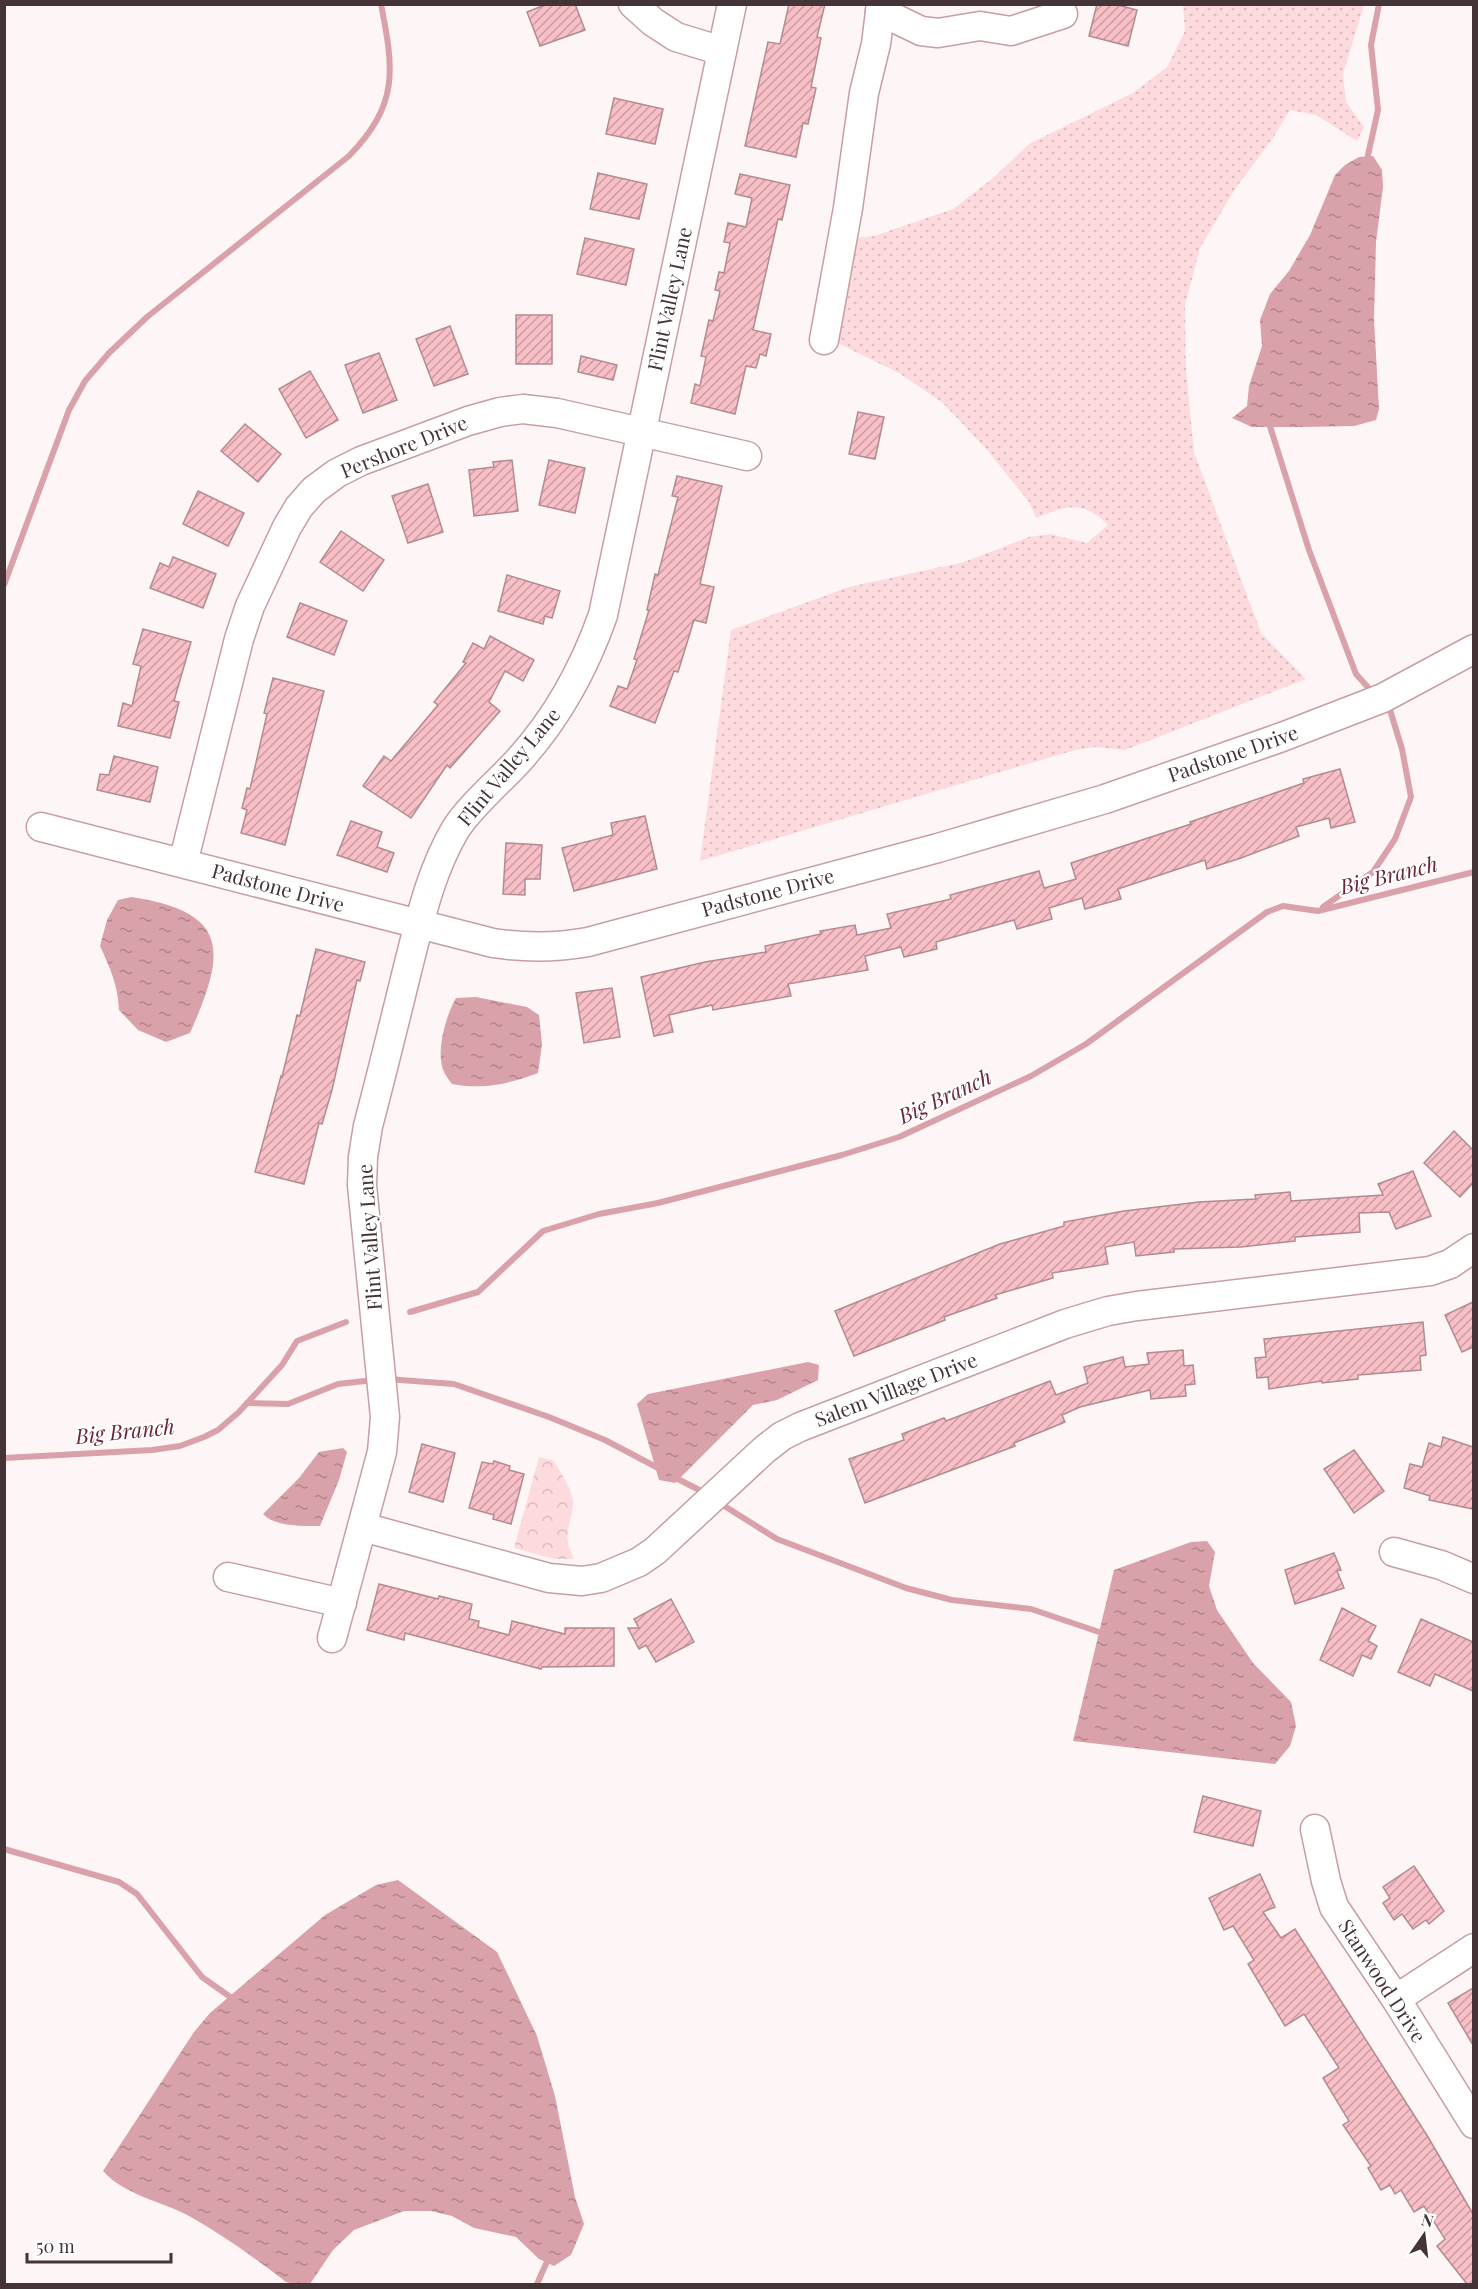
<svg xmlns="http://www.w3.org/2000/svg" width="1478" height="2289" font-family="'Playfair Display',serif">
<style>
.grass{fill:url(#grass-dots)}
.park{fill:url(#park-crowns)}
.water{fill:url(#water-ripples)}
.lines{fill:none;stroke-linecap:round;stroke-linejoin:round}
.stream{stroke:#d9a1a9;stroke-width:6}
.building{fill:url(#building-hatch);stroke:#b28b90;stroke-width:1.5}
.minor-casing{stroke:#c69ea3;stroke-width:31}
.minor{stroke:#fff;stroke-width:28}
.labels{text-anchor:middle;stroke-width:4.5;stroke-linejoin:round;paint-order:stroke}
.street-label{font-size:20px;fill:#453437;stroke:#fff}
.water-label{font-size:21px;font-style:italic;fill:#6a2736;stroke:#fff}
</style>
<defs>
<pattern id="grass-dots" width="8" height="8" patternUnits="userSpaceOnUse" patternTransform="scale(1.5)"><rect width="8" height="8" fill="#fddade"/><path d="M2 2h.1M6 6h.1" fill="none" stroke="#dabcbf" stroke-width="1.8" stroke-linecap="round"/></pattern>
<pattern id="park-crowns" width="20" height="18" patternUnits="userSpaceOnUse" patternTransform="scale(1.5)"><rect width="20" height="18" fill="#fddade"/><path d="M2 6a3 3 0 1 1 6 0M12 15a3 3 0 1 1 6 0" fill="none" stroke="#dabcbf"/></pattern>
<pattern id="water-ripples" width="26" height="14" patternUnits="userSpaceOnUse" patternTransform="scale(1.5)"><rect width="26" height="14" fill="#d9a1a9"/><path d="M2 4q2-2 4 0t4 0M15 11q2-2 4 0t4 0" fill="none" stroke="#b2848a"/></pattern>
<pattern id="building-hatch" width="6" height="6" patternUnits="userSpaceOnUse" patternTransform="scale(1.5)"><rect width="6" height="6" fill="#f9bfc7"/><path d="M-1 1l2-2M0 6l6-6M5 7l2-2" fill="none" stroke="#cb9ca2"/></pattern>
</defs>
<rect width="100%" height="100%" fill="#fef5f6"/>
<!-- grass -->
<path class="grass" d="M1183,5h181l-21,69 3,28 18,25 -7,14 -41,-26 -26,-5 -17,28 -38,51 -35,59 -15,57 1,65 8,82 67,181 45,46 -181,71 -29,-3 -21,3 -375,111 31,-231 118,-43 115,-25 65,-25 21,-3 37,9 21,-18c-27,-26 -41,-19 -72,-7l-7,-16 -41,-51 -45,-48 -44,-30 -86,-42 38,-92 23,-3 79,-27 39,-30 37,-35 104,-51 34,-26 18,-36z"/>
<!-- park -->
<path class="park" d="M539,1457l15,4c6,11 20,30 19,43 -2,25 -12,28 1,55h-20l-40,-11z"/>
<!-- water -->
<g class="water">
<polygon points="1373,156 1382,170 1383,187 1376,242 1374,319 1379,409 1376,420 1354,426 1300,427 1252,427 1232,418 1247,406 1249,386 1262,346 1260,320 1270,294 1289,271 1310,235 1335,175 1345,165 1359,157"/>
<path d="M131,897c100,15 95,55 59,136l-24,9 -28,-12 -19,-20c-1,-25 -9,-42 -19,-64l7,-26 11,-20z"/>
<path d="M476,997l51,10 12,8 3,29 -4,29c-29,11 -57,17 -86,11 -3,-4 -6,-8 -8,-12 -9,-19 2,-57 12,-74z"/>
<polygon points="808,1362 819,1365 818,1380 777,1400 753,1405 675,1483 659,1480 637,1404 648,1394"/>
<path d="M343,1448l4,4 -8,28 -19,46c-17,0 -45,1 -57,-12l36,-36 20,-26z"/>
<polygon points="1207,1541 1215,1552 1209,1586 1217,1610 1253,1663 1291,1702 1296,1726 1290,1746 1275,1764 1073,1741 1114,1570 1191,1542"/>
<path d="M398,1880l99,72 40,84 18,60 20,101 9,27 -13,31 -17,11 -15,-7 -23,-22 -42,-9 -22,-12 -21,-5h-27l-50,19 -21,20 -23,34h-16l-8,-2c-31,-24 -63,-47 -97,-66 -28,-15 -65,-21 -86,-45l91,-139 16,-19 115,-98 51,-30z"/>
</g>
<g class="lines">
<!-- stream -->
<g class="stream">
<polyline points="1366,164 1378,110 1371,45 1379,4"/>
<polyline points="1268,420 1309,550 1356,674 1374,694"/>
<path d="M4,585l65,-175 16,-29 24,-28 38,-36 202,-161c50,-52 45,-85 32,-152"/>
<polyline points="1323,907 1373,872 1395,839 1411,797 1402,749 1390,710 1385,705"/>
<polyline points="410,1312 478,1292 543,1231 599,1214 658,1203 842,1155 899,1137 1031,1076 1086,1044 1267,912 1283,906 1318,911 1474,872"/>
<polyline points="387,1379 454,1384 549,1417 605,1440 662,1470"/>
<polyline points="247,1403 288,1404 338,1384 374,1380"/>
<polyline points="4,1458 152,1450 180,1446 204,1437 218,1430 239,1412 282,1365 297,1341 346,1322"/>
<polyline points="674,1477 705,1493"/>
<polyline points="718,1502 777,1539 906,1588 952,1600 1031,1609 1105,1634"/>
<polyline points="4,1849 119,1882 137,1894 202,1977 236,2001"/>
<polyline points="537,2284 549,2257"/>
</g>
</g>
<!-- building -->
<g class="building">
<polygon points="547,4 575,4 585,30 540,46 527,12"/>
<polygon points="789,4 825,4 817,37 821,38 811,87 816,88 808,124 803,123 796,157 745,146 768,42 780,44"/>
<polygon points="1097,4 1114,4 1137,10 1128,46 1089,36"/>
<polygon points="614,98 663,109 655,144 606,134"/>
<polygon points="598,173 647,184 639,219 590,209"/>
<polygon points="740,174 790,185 782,220 778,219 753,330 771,334 766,356 760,354 756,368 746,366 735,414 691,403 695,384 700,386 706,357 701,356 709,320 713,321 720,291 715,290 719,272 724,273 730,243 724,242 728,223 746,227 752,198 735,194"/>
<polygon points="585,238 634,249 626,285 577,274"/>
<rect x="516" y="315" width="36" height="49"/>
<polygon points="450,326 468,374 434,386 416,339"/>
<polygon points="379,353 397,400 363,413 345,365"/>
<polygon points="581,356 617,365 613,380 578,372"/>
<polygon points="310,371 338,420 306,438 279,389"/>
<polygon points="858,412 884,417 875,459 849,454"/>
<polygon points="245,424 281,454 258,482 221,451"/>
<polygon points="512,460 518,511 474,516 469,470 494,467 493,462"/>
<polygon points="549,460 585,468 575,513 539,505"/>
<polygon points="677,476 722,486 700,584 714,587 706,623 694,620 678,672 674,671 655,723 610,706 618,686 627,689 637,660 634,659 649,610 647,610 655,574 658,575 678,497 672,496"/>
<polygon points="428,484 443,532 408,543 392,496"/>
<polygon points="198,491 244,513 228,546 183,524"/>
<polygon points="341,531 384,560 363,591 320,562"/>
<polygon points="173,557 216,574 203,608 150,588 160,563 169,567"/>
<polygon points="507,575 560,591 552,618 545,616 543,624 498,611"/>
<polygon points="300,603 347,621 334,655 287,637"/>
<polygon points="143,629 191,642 174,701 179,702 170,738 118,726 123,703 132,706 141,666 133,664"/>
<polygon points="490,636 534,660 523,681 505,671 489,702 500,711 450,768 447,765 411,818 363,786 384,756 391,761 438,705 434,702 466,663 463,662 473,643 484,649"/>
<polygon points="273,678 324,691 285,845 241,833 247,810 242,808 247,788 250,789 267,714 264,713"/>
<polygon points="114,756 158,767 150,802 97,790 100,774 109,775"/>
<polygon points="1340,769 1355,822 1331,828 1329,818 1296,827 1299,836 1241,858 1207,869 1205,860 1118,889 1121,899 1085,909 1082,898 1049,908 1052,919 1017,929 1014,920 936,942 937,949 904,957 901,947 865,956 868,970 788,984 791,996 713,1010 712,1005 669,1015 673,1032 654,1036 641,977 705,962 766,952 765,946 821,934 820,931 855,925 857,935 891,928 887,914 951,899 950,895 1039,871 1044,888 1076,879 1071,863 1191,824 1190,822 1304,783 1303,779"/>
<polygon points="645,816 657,869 574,891 562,848 613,835 611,823"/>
<polygon points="351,821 382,832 377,847 394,853 387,872 337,855"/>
<polygon points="506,843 542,845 540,879 525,879 525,895 503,894"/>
<polygon points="316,949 365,962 360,981 357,980 332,1090 322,1124 319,1123 304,1184 255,1172 281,1076 282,1077 297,1015 300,1016"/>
<polygon points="612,988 620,1037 584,1043 576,993"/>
<polygon points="1454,1131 1473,1150 1473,1183 1460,1197 1424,1163"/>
<polygon points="1413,1171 1431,1216 1396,1229 1389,1212 1359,1213 1360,1232 1295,1237 1295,1241 1241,1247 1174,1249 1174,1252 1136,1256 1134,1242 1105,1247 1108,1264 1052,1273 1053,1278 995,1295 997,1298 944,1317 945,1320 854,1356 835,1311 1000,1244 1064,1226 1064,1222 1124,1211 1199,1202 1256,1199 1255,1195 1290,1192 1291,1201 1383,1195 1378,1184"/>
<polygon points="1473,1302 1473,1347 1462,1352 1445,1315"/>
<polygon points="1423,1322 1426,1355 1420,1356 1421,1370 1358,1375 1358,1379 1322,1383 1322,1381 1269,1389 1268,1377 1257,1378 1255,1358 1266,1357 1264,1339"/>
<polygon points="1183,1350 1184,1366 1193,1365 1195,1384 1185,1385 1186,1396 1151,1399 1150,1390 1080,1407 1062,1415 1065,1422 1014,1443 1015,1446 865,1503 849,1459 904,1440 902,1434 944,1418 946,1421 1050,1381 1056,1395 1088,1383 1084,1367 1123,1357 1125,1367 1149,1364 1147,1353"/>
<polygon points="1443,1437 1473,1447 1473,1509 1429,1500 1430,1496 1404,1488 1410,1464 1422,1467 1429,1443 1441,1447"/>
<polygon points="422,1444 455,1453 443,1502 409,1492"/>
<polygon points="1354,1450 1384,1491 1354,1513 1324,1469"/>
<polygon points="494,1461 510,1466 509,1470 524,1474 511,1524 493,1519 494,1515 469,1508 482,1462 493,1464"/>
<polygon points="1334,1553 1341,1570 1337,1571 1344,1588 1295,1604 1285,1570"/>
<polygon points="379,1584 438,1599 439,1596 472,1604 469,1619 479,1621 478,1627 509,1635 512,1621 565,1634 565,1628 614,1628 614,1666 542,1667 541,1669 405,1633 404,1640 367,1630"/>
<polygon points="671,1599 694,1642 656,1662 646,1645 639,1649 628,1628 639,1628 634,1619"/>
<polygon points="1342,1608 1376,1626 1368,1641 1377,1646 1371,1659 1362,1655 1353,1676 1320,1660"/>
<polygon points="1421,1619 1473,1642 1473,1691 1435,1674 1430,1686 1398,1672"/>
<polygon points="1203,1796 1261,1811 1253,1846 1194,1832"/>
<polygon points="1414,1866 1444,1911 1429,1924 1426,1920 1413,1929 1402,1914 1394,1920 1383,1903 1390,1898 1383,1887"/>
<polygon points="1260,1874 1275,1907 1263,1912 1281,1938 1295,1929 1428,2137 1473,2214 1473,2284 1467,2284 1437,2246 1445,2239 1424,2206 1414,2212 1401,2190 1395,2194 1390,2185 1381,2190 1368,2168 1371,2166 1343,2125 1349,2121 1323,2078 1339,2068 1304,2014 1285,2026 1248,1964 1254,1960 1233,1926 1224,1930 1209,1898"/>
<polygon points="1473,1988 1473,2045 1448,2003"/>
</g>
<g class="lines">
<defs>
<g id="minor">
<polyline points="633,4 653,22 676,37 722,51"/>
<polyline points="880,11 921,31 938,33 980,26 1011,31 1063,14"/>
<polyline points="824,340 848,208 864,93 876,44 881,4"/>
<path d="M41,827l452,116c33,5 62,5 95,-1l350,-94 167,-49 177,-62 101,-39 91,-49"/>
<polyline points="183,863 239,639 250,606 287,527 299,507 314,490 337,473 361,461 468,421 500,412 523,409 557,413 747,456"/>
<polyline points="363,1527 549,1578 582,1581 601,1578 639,1562 655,1551 764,1450 782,1436 800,1427 1065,1324 1108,1311 1137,1306 1430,1271 1450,1264 1474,1248"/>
<polyline points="1394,1552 1441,1565 1474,1579"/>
<polyline points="228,1577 342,1603"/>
<path d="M332,1638l50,-186 3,-35 -23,-232 1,-28 5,-31c14,-53 27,-106 40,-159 12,-47 22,-94 47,-137 15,-24 45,-49 64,-70 38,-42 65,-91 84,-145l129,-611"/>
<polyline points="1315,1829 1326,1881 1334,1907 1396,1999 1474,2124"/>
<polyline points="1396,1999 1474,1948"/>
</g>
</defs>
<!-- minor casing -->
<use href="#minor" class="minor-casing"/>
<!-- minor -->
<use href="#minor" class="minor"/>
</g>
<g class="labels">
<!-- street labels -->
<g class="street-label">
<text transform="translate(670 299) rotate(-78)" y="7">Flint Valley Lane</text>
<text transform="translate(404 447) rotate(-22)" y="7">Pershore Drive</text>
<text transform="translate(1233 754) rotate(-19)" y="7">Padstone Drive</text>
<text transform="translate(509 767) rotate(-50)" y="7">Flint Valley Lane</text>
<text transform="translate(278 888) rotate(15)" y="7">Padstone Drive</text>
<text transform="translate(768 893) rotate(-15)" y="7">Padstone Drive</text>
<text transform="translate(370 1237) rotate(-94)" y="7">Flint Valley Lane</text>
<text transform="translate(896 1390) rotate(-21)" y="7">Salem Village Drive</text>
<text transform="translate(1382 1981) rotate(57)" y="7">Stanwood Drive</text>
</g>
<!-- water labels -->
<g class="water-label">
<text transform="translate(1389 876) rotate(-14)" y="7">Big Branch</text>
<text transform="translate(945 1097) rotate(-25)" y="7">Big Branch</text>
<text transform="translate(125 1432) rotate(-6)" y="7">Big Branch</text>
</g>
</g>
<!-- border -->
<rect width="1478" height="2289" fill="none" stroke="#453437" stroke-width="12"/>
<!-- north arrow -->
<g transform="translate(1424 2235) rotate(14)" stroke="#ffffff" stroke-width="4.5" paint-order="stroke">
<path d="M0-4.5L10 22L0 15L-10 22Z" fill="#453437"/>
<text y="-9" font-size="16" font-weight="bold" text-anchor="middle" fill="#453437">N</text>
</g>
<!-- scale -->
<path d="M27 2253v9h144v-9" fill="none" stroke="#453437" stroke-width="3"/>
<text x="36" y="2253" font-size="18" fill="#453437" stroke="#ffffff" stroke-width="4.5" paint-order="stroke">50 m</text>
</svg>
